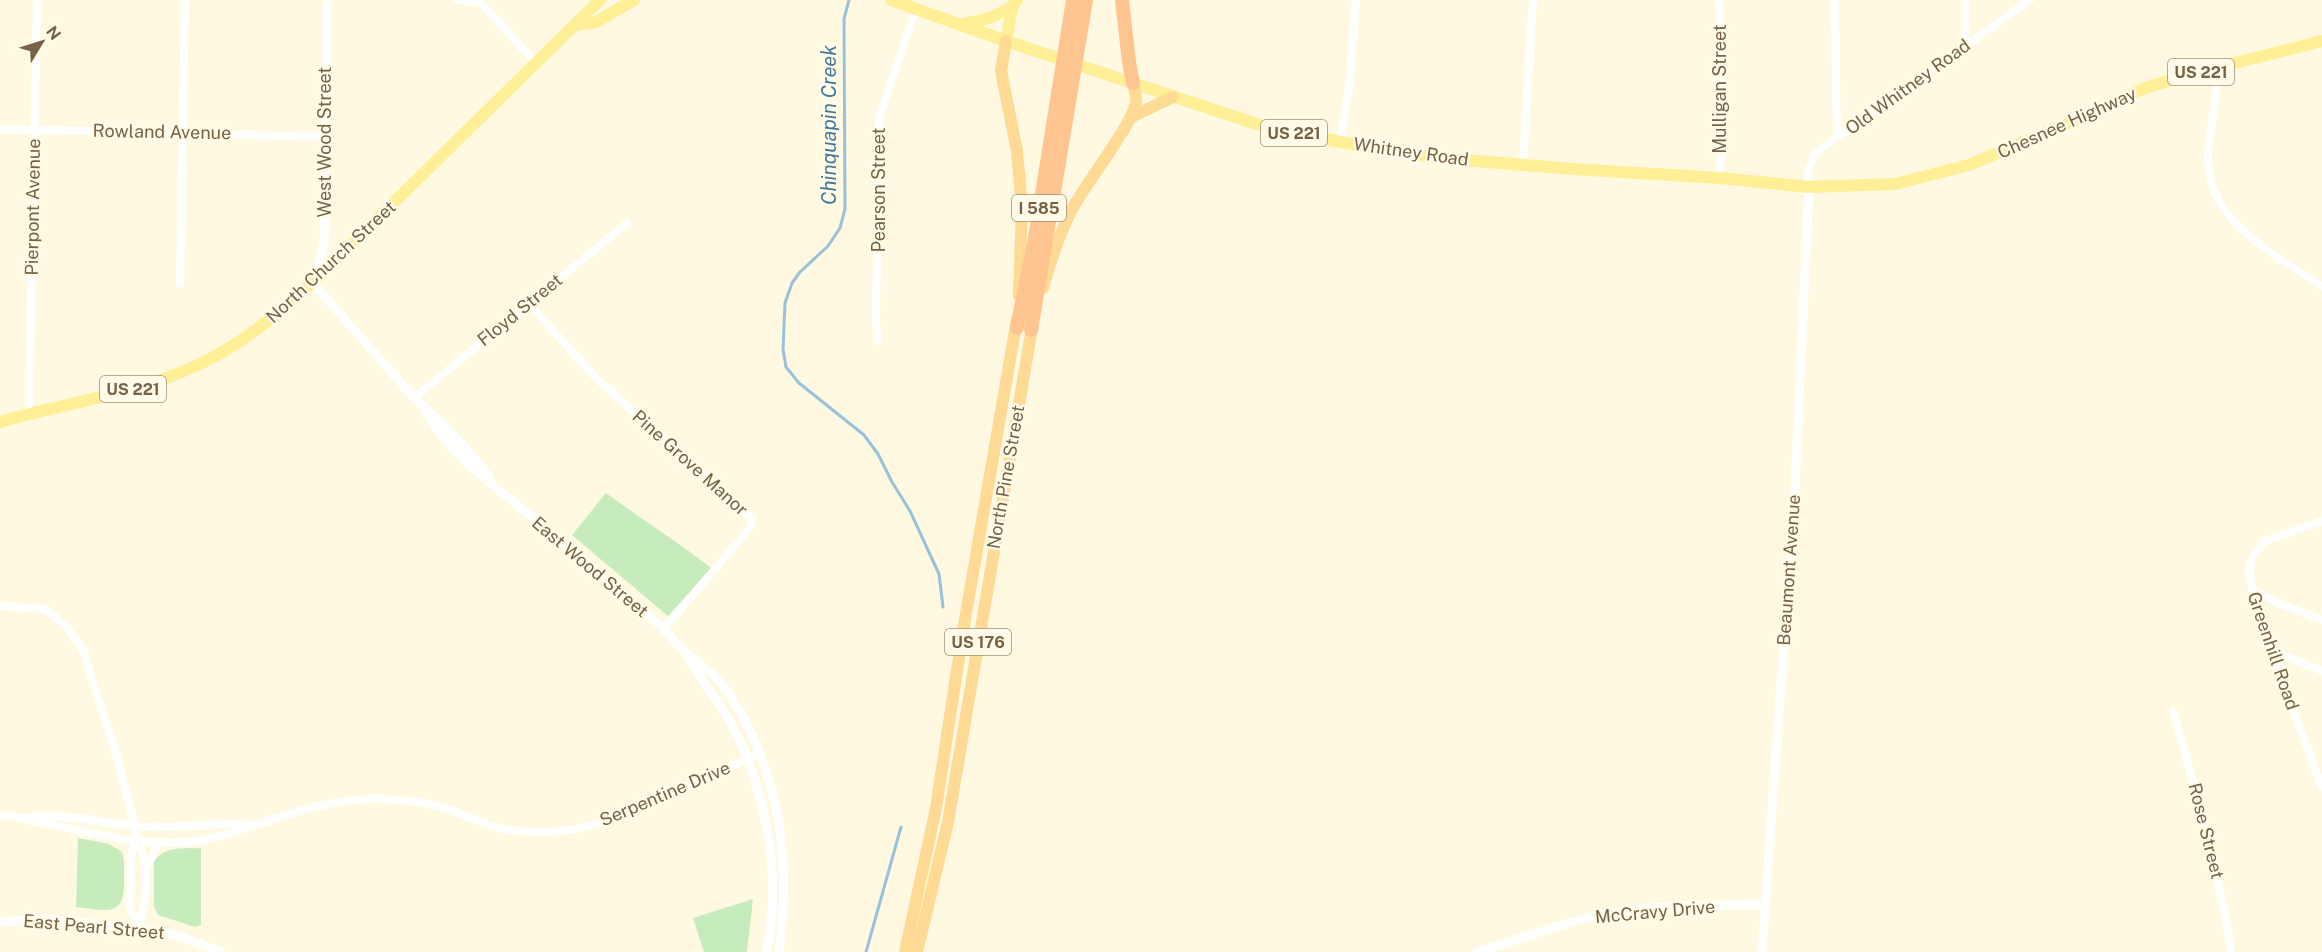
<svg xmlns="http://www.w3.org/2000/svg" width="2322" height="952" font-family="'Public Sans',sans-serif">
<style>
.green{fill:#c6ecbd}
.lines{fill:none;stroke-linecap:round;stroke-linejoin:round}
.stream{stroke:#98c2db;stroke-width:3}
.minor{stroke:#fff;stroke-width:8}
.tertiary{stroke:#fff;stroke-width:9}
.primary{stroke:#ffef96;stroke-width:12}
.trunk{stroke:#feda94;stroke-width:12}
.motorway{stroke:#fec591;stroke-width:14}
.labels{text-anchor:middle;stroke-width:5;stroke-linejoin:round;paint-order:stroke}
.shield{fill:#fffbe8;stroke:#9f9076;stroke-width:1.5}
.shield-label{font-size:16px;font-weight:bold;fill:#766245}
.street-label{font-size:18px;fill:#766245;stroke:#fffbe8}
.water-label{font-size:20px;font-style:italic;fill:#42799b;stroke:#fffbe8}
</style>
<rect width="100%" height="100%" fill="#fef9e0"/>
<!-- green -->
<g class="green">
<path d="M606,493c35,26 71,48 105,75l-43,48 -96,-81z"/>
<path d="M78,838l31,6 13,8c3,9 2,19 2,28 1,39 -18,30 -48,27z"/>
<path d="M201,848v77l-6,2 -37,-12 -4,-8v-45c10,-17 31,-13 47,-14z"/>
<polygon points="753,899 747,952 704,952 693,918"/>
</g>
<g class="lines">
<!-- stream -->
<g class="stream">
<polyline points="849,0 844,19 845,209 840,228 828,246 800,272 792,283 785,303 783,349 786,367 799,383 864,435 878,454 892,482 910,511 939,574 943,607"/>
<polyline points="866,952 901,827"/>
</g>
<!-- minor -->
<g class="minor">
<polyline points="458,0 480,2 536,63"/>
<polyline points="1719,0 1723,102 1720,178"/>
<polyline points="1835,0 1837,137"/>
<polyline points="1965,0 1965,46"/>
<path d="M2219,67c-2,29 -9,58 -11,87 -3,67 66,100 114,132"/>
<polyline points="0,129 324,137"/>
<polyline points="1340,142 1349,89 1356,0"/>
<polyline points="1523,164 1533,0"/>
<polyline points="1809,187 1808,171 1815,153 2030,0"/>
<polyline points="180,284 185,0"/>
<polyline points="529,304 596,378 752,518 750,528 664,629"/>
<polyline points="878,341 876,323 879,118 916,9"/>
<polyline points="414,398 627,223"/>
<polyline points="29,413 37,0"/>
<polyline points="2322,521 2265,541 2253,556 2249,571 2260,622 2322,787"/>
<polyline points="2252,590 2283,605 2322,620"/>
<path d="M0,606l45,3 21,17 17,25 32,99 20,76 1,14 -5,16 -1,52 9,20c7,-26 13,-65 -3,-88"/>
<polyline points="2272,651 2322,671"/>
<path d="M2173,711c23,80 46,159 58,241"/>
<path d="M0,815c65,9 131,35 198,26 16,-2 32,-8 48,-13 43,-14 86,-30 132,-29 24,0 48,3 72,11 15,5 30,13 46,17 37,9 77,5 112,-6l152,-68"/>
<path d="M30,817c40,-4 79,8 119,10 34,2 68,-6 102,-2"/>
<polyline points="146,869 157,846 162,842"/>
</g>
<!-- tertiary -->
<g class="tertiary">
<polyline points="327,0 324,244 312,282 414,398 445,426 480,464 490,479"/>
<path d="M424,408c20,41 69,77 104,106 45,37 92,74 135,115 8,7 14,16 22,23 11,10 24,17 34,29 12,13 21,30 29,46 36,72 41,147 31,225"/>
<path d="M686,654c13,24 32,45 45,70 35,64 52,156 35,228"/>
<polyline points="0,922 40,919 139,928 180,936 221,952"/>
<path d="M1477,952c36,-11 73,-24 110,-34 53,-13 123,-14 178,-13"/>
<polyline points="1762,952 1795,486 1809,187"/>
</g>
<!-- primary -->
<g class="primary">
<polyline points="891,0 1006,41 1272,129 1378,149 1440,158 1573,169 1720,178 1809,187 1895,184 1969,165 2084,117 2145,88 2187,75 2322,41"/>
<polyline points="575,25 596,22 634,0"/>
<polyline points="959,25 990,18 1012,7"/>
<polyline points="1006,41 1012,7 1017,0"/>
<path d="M0,422c68,-20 140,-28 204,-60 70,-35 124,-95 180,-150 72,-70 144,-141 216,-212"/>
</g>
<!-- trunk -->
<g class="trunk">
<polyline points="1006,41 1001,71 1017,151 1022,207 1019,296"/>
<polyline points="1131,117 1173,97"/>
<path d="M1043,288c7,-26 15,-50 27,-75 12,-25 65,-91 66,-112 1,-6 -2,-12 -3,-18"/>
<polyline points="905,952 936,808 963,631 1017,319"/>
<polyline points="917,952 948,822 1033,322"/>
</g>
<!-- motorway -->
<g class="motorway">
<polyline points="1122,0 1129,62 1133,83"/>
<polyline points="1017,328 1035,238 1073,0"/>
<polyline points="1031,330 1086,0"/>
</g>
</g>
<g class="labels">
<!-- shield labels -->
<g class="shield">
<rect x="2168" y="59" width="66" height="26" rx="4.5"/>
<rect x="1261" y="120" width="66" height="26" rx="4.5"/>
<rect x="1012" y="195" width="54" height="26" rx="4.5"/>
<rect x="100" y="376" width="66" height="26" rx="4.5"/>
<rect x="945" y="629" width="66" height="26" rx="4.5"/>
</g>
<g class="shield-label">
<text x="2201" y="78">US 221</text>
<text x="1294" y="139">US 221</text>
<text x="1039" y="214">I 585</text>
<text x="133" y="395">US 221</text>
<text x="978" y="648">US 176</text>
</g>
<!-- street labels -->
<g class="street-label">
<text transform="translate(1908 87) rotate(-36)" y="6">Old Whitney Road</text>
<text transform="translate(1720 89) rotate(-90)" y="6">Mulligan Street</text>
<text transform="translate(2067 123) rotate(-24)" y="6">Chesnee Highway</text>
<text transform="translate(162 132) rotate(1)" y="6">Rowland Avenue</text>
<text transform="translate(325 142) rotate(-90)" y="6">West Wood Street</text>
<text transform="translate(1411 152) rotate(8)" y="6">Whitney Road</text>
<text transform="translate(879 190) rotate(-90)" y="6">Pearson Street</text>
<text transform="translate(33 207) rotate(-89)" y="6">Pierpont Avenue</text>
<text transform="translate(331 262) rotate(-43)" y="6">North Church Street</text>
<text transform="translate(520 310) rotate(-39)" y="6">Floyd Street</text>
<text transform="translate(690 463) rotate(42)" y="6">Pine Grove Manor</text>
<text transform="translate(1006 477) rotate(-80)" y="6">North Pine Street</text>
<text transform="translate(590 567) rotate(40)" y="6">East Wood Street</text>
<text transform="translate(1789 570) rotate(-86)" y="6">Beaumont Avenue</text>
<text transform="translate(2273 651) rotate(71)" y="6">Greenhill Road</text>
<text transform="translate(665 794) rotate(-23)" y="6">Serpentine Drive</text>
<text transform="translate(2206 831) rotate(76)" y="6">Rose Street</text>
<text transform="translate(1655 912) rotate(-5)" y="6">McCravy Drive</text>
<text transform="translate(94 927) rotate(5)" y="6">East Pearl Street</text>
</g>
<!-- water labels -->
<g class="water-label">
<text transform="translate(829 125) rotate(-90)" y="7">Chinquapin Creek</text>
</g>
</g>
<!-- north arrow -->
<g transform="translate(42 42) rotate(52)" stroke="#fffbe8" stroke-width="4.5" paint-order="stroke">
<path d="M0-4.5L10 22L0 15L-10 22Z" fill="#766245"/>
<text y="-9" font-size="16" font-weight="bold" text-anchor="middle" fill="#766245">N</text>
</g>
</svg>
